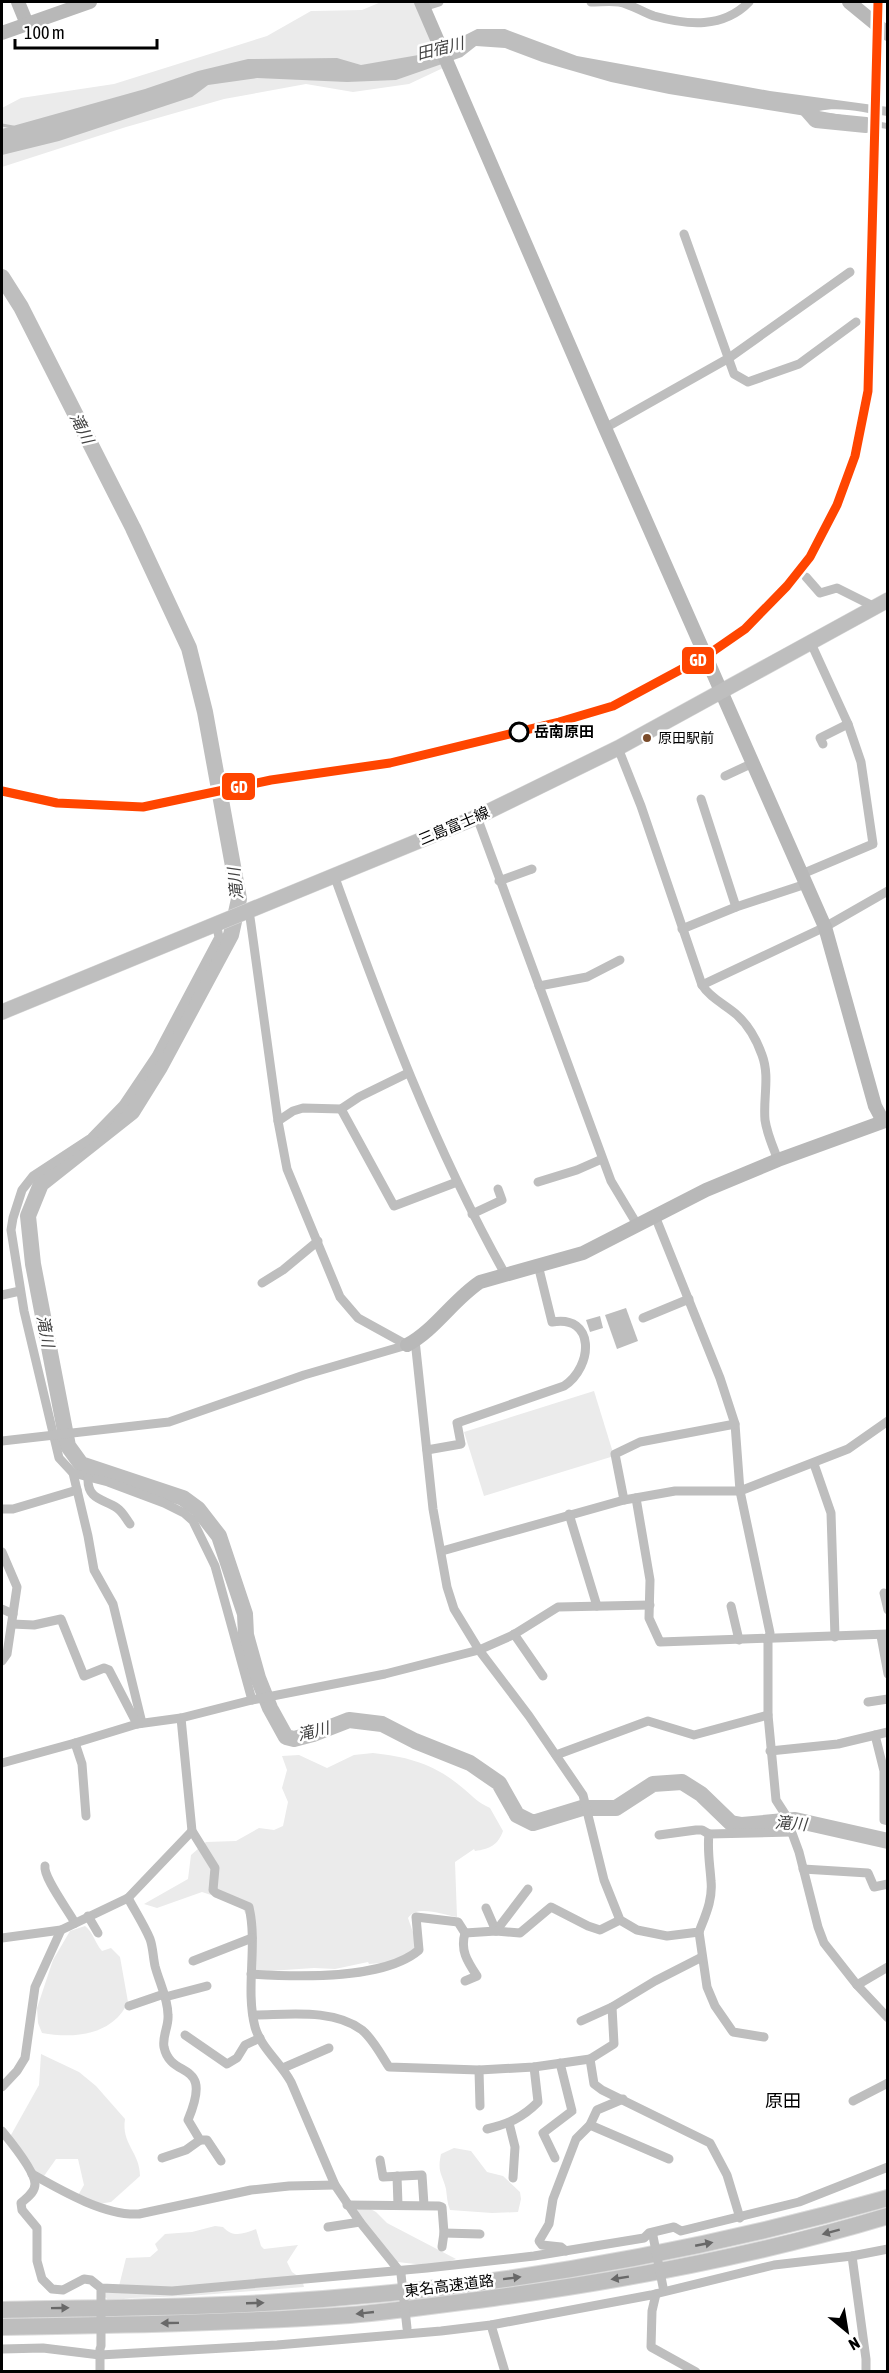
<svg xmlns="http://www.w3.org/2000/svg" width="889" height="2373" font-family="'Asap Condensed','Noto Sans JP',sans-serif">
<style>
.green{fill:#ebebeb}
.water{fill:#bebebe}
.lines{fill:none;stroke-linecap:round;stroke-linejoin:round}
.stream{stroke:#bebebe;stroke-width:3}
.river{stroke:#bebebe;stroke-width:16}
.primary-casing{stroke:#dbdbdb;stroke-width:16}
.highway-casing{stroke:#dbdbdb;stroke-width:18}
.street{stroke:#bebebe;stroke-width:9}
.secondary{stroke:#b8b8b8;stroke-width:14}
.primary{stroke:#bebebe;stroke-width:15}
.highway{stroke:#bebebe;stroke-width:16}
.street-bridge{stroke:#bebebe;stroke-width:9}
.rail-1-casing{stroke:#fff;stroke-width:14}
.rail-1{stroke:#ff4500;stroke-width:9}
.oneway{fill:#686868}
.stop-dot{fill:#fff;stroke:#000;stroke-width:3}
.bus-dot{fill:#7a4b2a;stroke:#fff;stroke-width:2}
.labels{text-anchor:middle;stroke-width:5;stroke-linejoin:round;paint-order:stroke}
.bus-label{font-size:14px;fill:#000;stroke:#fff;text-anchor:start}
.stop-label{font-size:15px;font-weight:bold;fill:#000;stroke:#fff;text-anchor:start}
.street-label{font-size:15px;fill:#000;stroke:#fff}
.water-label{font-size:16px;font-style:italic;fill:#434343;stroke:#fff}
.quarter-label{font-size:18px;fill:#000;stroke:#fff}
.line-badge{stroke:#fff;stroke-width:2}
.badge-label{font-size:16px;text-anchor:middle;font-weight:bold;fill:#fff}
</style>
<rect width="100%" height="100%" fill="#fff"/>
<!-- green -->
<g class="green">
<polygon points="381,2 414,2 443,68 409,84 353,92 306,84 224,99 126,127 2,167 2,108 21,98 114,84 267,36 311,11 362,10"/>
<polygon points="594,1391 614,1456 484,1496 464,1432"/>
<path d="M373,1753c36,4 62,11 91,36 11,9 13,13 26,19l13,23c-5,14 -13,18 -28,20l-1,-2 -19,13 2,55c-14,-2 -40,-13 -49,1l11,32 -23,12 -27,2 -1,-2 -33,7 -21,-1 -60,4v-42l-13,-25 -39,-13 -45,16 -13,-4 44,-25 3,-24 15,-13 30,-1 23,-13 15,2 9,-4 5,-24 -6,-14 5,-18 -5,-14 17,-1 28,13 27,-13z"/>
<path d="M85,1926c8,6 10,17 17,25l9,-3 9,9 8,45c-15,33 -53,37 -86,31l-4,-10 -1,-15 16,-48 17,-29z"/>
<path d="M41,2054l38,18 17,14 29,33c-4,25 15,33 15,57l-29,26 -20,3 -14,-8 7,-12 -6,-26h-22l-12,17 -15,-6 -16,-25 -2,-10 28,-50z"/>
<path d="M454,2148l17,3 16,21 16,4 17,16 1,7 -3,13 -26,1 -42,-3c-3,-7 -3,-14 -4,-21 -4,-16 -9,-16 -5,-35z"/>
<polygon points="357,2207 367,2207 376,2212 387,2223 456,2259 434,2266 397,2262 360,2218"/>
<path d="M215,2226l8,1c10,11 20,7 33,2l5,17 3,3 34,-4 -11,17 5,10 10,7 2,8 -116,9 -57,2 -22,3 -4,-4 -1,-7 15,-4 7,-28 24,-1 8,-7 -3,-6 10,-10 27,-2z"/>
</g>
<!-- water -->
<g class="water">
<path d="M477,29h28l72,27 193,35 118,16 -1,9c-21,-3 -47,-10 -68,-5l68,12v6l-218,-35 -58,-12 -69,-20 -37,-14 -29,-2 -14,11 -66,23 -49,2 -90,-4 -49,7 -16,12 -133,44 -57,14v-26l143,-40 53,-18 50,-12 89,-1 24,7 69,-12z"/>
<polygon points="626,1308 638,1341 617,1349 605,1315"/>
<polygon points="600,1316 603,1328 590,1332 586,1320"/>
</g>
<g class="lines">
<!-- stream -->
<polyline class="stream" points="2,125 13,127"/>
<!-- river -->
<g class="river">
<polyline points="802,104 816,120 866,125"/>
<polyline points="2,277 21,307 133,528 189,648 205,712 239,899 231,935 160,1067 132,1112 41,1184 28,1216 33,1264 68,1446 81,1464 183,1498 198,1509 219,1536 245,1614 246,1635 258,1678 270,1708 286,1737 294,1739 313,1734 349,1720 382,1724 415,1741 470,1763 499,1783 517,1815 533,1823 582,1808 616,1808 653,1784 682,1782 701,1794 731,1823 742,1825 795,1820 888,1841"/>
</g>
<defs>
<polyline id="primary" points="2,1012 477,817 618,748 888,600"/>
<g id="highway">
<path d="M2,2310c87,-2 175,-2 262,-7 211,-12 420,-47 624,-105"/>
<path d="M2,2327c116,-2 232,-4 348,-12 48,-4 96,-11 143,-17 133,-18 266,-43 395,-82"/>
</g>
</defs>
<!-- primary casing -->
<use href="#primary" class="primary-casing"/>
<!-- highway casing -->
<use href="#highway" class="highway-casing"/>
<!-- street -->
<g class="street">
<path d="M591,2c9,0 19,-1 28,0 12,2 23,10 35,14 33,9 69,13 95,-14"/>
<polyline points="423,7 439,2"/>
<polyline points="684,234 734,374 748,382 799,364 856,322"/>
<polyline points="605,428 729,358 850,272"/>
<polyline points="806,577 820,593 837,588 875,607"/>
<polyline points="823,744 820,738 848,724"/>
<path d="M618,748l23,58 61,179c8,13 24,20 35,30 11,10 20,26 25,40 8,21 1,43 3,65 2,14 8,27 13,40"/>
<polyline points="725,776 753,763"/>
<polyline points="701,799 736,907"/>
<polyline points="477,817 611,1181 638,1226"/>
<polyline points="802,874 873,844 861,762 848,724 810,641"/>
<path d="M334,875c49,136 100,272 171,399"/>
<polyline points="499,881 532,869"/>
<polyline points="249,910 278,1121 287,1169 340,1297 358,1318 407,1345"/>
<polyline points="216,923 219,937 156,1056 123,1105 91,1138 33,1176 22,1190 13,1218 11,1230 24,1311 59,1458 73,1473 108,1482 164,1503 184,1513 193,1521 215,1566 252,1700"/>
<polyline points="682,929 736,907 806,884"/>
<polyline points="702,985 825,927 888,891"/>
<polyline points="539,986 587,977 620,960"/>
<polyline points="341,1109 394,1206 457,1182"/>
<polyline points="278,1121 293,1111 303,1108 341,1109 359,1097 408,1073"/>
<polyline points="538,1182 577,1170 602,1159"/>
<polyline points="472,1214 502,1200 498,1189"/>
<polyline points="655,1216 720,1378 735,1424 740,1491 770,1633 768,1640 768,1715 776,1800 785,1814 799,1852 818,1927 824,1943 857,1985 888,2018"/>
<polyline points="262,1283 283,1270 318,1241"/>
<polyline points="2,1295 20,1291"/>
<polyline points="643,1318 689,1299"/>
<path d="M415,1340l18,169 14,78 7,22 25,41 50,66 54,79 21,85 16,40 17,10 30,6 32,-4c6,-16 14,-32 12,-51 -1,-16 -4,-31 -2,-47l82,-2"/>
<polyline points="2,1441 169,1422 304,1375 407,1345"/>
<path d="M427,1450l34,-6 -4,-21 107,-37c30,-20 31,-72 -12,-64l-14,-57"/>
<polyline points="814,1464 831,1513 835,1637"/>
<polyline points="73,1473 88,1536 94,1570 113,1604 142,1723"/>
<path d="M88,1478c-1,22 16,21 29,30 6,4 9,11 13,16"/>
<polyline points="636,1498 650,1580 649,1618 660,1642 888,1634"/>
<polyline points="624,1500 615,1454 640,1442 735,1424"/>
<polyline points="2,1509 13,1509 77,1490"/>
<polyline points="569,1514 597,1606"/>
<polyline points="442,1551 624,1500 675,1491 740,1491 848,1449 888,1421"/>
<polyline points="2,1552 17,1587 7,1654 2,1661"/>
<polyline points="884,1593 888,1610"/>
<polyline points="731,1606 739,1640"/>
<polyline points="2,1609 13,1614"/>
<polyline points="12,1624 34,1625 61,1619 84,1676 104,1668 109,1670 137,1724"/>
<polyline points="514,1634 543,1676"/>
<polyline points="881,1636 888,1674"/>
<polyline points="868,1702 888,1699"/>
<path d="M181,1718l11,113 23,37 -2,22 3,3 33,14c9,39 -4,81 6,120 6,21 26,36 36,55l44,103 25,37 41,51"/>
<polyline points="875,1735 884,1771 884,1820 888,1821"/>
<polyline points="75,1743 82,1764 86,1816"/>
<polyline points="770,1751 838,1744 888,1732"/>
<polyline points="556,1755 648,1721 694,1735 768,1715"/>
<polyline points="2,1763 75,1743 137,1724 181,1718 252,1700 385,1674 479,1650 513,1635 558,1607 650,1605"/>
<polyline points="659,1835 696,1830 702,1830 709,1834"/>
<path d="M45,1866c-2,11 23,44 30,57"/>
<polyline points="803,1869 868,1873 874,1887 888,1884"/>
<path d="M128,1898c7,13 16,27 22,41 3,8 3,18 5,27 4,16 13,32 13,49 1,11 -6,21 -4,32 7,34 50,11 24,73l12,20h7l14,21"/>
<polyline points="486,1908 496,1931 528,1889"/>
<polyline points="88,1916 98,1933"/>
<polyline points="699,1932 707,1987 715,2006 733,2032 764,2037"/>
<polyline points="2,1938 61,1930 128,1898 192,1831"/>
<polyline points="193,1961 252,1938"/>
<path d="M251,1974c44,3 133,6 168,-24l-3,-33 42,5 7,11 31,-2 24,2 31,-26 37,19 12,4 20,-10"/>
<path d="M465,1981l12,-5c-10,-15 -17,-26 -12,-43"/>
<polyline points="857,1985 888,1967"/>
<polyline points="165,1997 207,1986"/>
<polyline points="129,2006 164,1994"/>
<polyline points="612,2007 655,1981 702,1957"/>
<path d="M253,2015c34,0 80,-7 109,15 11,9 19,25 27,37l90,3 55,-3 56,-8"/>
<polyline points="581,2021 612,2007 614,2044 590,2059 594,2084 602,2090 710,2143 727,2175 740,2218"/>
<polyline points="185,2035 227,2064 237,2058 245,2045 260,2038"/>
<polyline points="283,2068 329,2048"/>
<polyline points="479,2070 480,2106"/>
<polyline points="2,2087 17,2071 25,2058 35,1987 61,1930"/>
<polyline points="853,2101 888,2083"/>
<polyline points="509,2123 515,2147 513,2178"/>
<polyline points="590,2125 669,2159"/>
<path d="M487,2129c21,-5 35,-11 51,-27l-4,-35"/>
<path d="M2,2131c9,11 33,40 33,53 0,9 -9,14 -14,19l1,7 15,18v33l5,18 10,10 11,1 21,-11 7,1 10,8 71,3 255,-23 107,-12 110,-18 5,-5 25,-6 7,4 118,-29 89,-35"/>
<polyline points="162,2158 186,2150 200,2140"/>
<polyline points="555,2158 543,2133 572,2111 560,2063"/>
<polyline points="380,2160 383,2177 422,2175 424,2205"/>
<path d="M32,2174c30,17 73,42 107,40l112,-24 38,-4 46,-1"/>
<polyline points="397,2176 398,2205"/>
<polyline points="347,2205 439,2206 442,2207 444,2233 442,2247"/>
<polyline points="328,2227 360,2222"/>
<polyline points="444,2233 480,2234"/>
<polyline points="566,2251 561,2247 542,2245 539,2241 549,2224 553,2199 576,2139 590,2125 597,2110 623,2099"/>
<polyline points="852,2256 866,2359 866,2372"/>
<polyline points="656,2294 652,2311 651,2347 696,2372"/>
<polyline points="491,2325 505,2372"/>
<polyline points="2,2349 43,2348 100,2355 277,2345 441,2331 491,2325 651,2295 774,2265 852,2256 888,2249"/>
<polyline points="100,2372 100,2349"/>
</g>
<!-- secondary -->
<g class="secondary">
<polyline points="18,2 27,24"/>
<polyline points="421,2 605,428 825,927 875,1106 883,1121"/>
<polyline points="849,2 888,34"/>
<polyline points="2,33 90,2"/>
<path d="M407,1345c28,-15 46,-45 73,-63l103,-29 123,-63 72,-30 110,-40"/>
</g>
<!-- primary -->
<use href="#primary" class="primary"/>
<!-- highway -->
<use href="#highway" class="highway"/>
<!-- street-bridge -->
<g class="street-bridge">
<polyline points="653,2236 663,2287"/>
<polyline points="401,2274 407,2328"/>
<polyline points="101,2346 101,2291"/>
</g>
<defs>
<polyline id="rail-1" points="2,791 57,803 143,807 271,780 390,763 559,722 613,706 706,656 745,629 787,586 810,557 837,505 855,456 868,391 878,2"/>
</defs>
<!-- rail-1 casing -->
<use href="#rail-1" class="rail-1-casing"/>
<!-- rail-1 -->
<use href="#rail-1" class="rail-1"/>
</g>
<!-- one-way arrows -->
<defs><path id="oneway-solid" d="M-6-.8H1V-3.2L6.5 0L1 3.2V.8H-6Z" transform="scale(1.5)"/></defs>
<g class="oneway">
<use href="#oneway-solid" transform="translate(831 2232) rotate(165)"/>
<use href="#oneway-solid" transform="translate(704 2244) rotate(-11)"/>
<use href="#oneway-solid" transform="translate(512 2278) rotate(-7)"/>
<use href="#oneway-solid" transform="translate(620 2278) rotate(171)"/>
<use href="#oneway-solid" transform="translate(255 2303) rotate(-2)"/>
<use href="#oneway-solid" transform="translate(60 2308) rotate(-1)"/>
<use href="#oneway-solid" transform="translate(365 2313) rotate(174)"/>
<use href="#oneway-solid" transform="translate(170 2323) rotate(179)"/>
</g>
<!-- markers -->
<circle class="stop-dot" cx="519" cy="732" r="9"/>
<circle class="bus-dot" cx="647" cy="738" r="5"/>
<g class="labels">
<!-- bus labels -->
<g class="bus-label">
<text x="658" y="743">原田駅前</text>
</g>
<!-- stop labels -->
<g class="stop-label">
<text x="534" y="737">岳南原田</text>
</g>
<!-- street labels -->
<g class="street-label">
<text transform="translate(454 826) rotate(-23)" y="5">三島富士線</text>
<text transform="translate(449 2286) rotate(-7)" y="5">東名高速道路</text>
</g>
<!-- water labels -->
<g class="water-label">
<text transform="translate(440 48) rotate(-14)" y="6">田宿川</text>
<text transform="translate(82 428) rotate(63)" y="6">滝川</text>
<text transform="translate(235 884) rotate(-96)" y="6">滝川</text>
<text transform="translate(46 1331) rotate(79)" y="6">滝川</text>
<text transform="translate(313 1731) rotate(-14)" y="6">滝川</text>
<text transform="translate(791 1823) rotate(4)" y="6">滝川</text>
</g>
<!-- quarter labels -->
<g class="quarter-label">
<text x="783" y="2107">原田</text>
</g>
</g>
<g class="line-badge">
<rect x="681" y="646" width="34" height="29" rx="6" fill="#ff4500"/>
<rect x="221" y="772" width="35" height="29" rx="6" fill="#ff4500"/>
</g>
<g class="badge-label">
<text x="698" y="666">GD</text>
<text x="239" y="793">GD</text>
</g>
<!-- border -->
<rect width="889" height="2373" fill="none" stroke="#000000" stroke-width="6"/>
<!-- north arrow -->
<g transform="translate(847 2331) rotate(150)" stroke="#ffffff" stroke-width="4.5" paint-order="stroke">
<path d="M0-4.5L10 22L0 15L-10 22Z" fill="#000000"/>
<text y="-9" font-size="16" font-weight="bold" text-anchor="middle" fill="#000000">N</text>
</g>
<!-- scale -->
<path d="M15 39v9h142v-9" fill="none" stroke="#000000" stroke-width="3"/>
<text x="24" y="39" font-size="18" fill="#000000" stroke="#ffffff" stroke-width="4.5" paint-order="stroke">100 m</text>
</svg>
